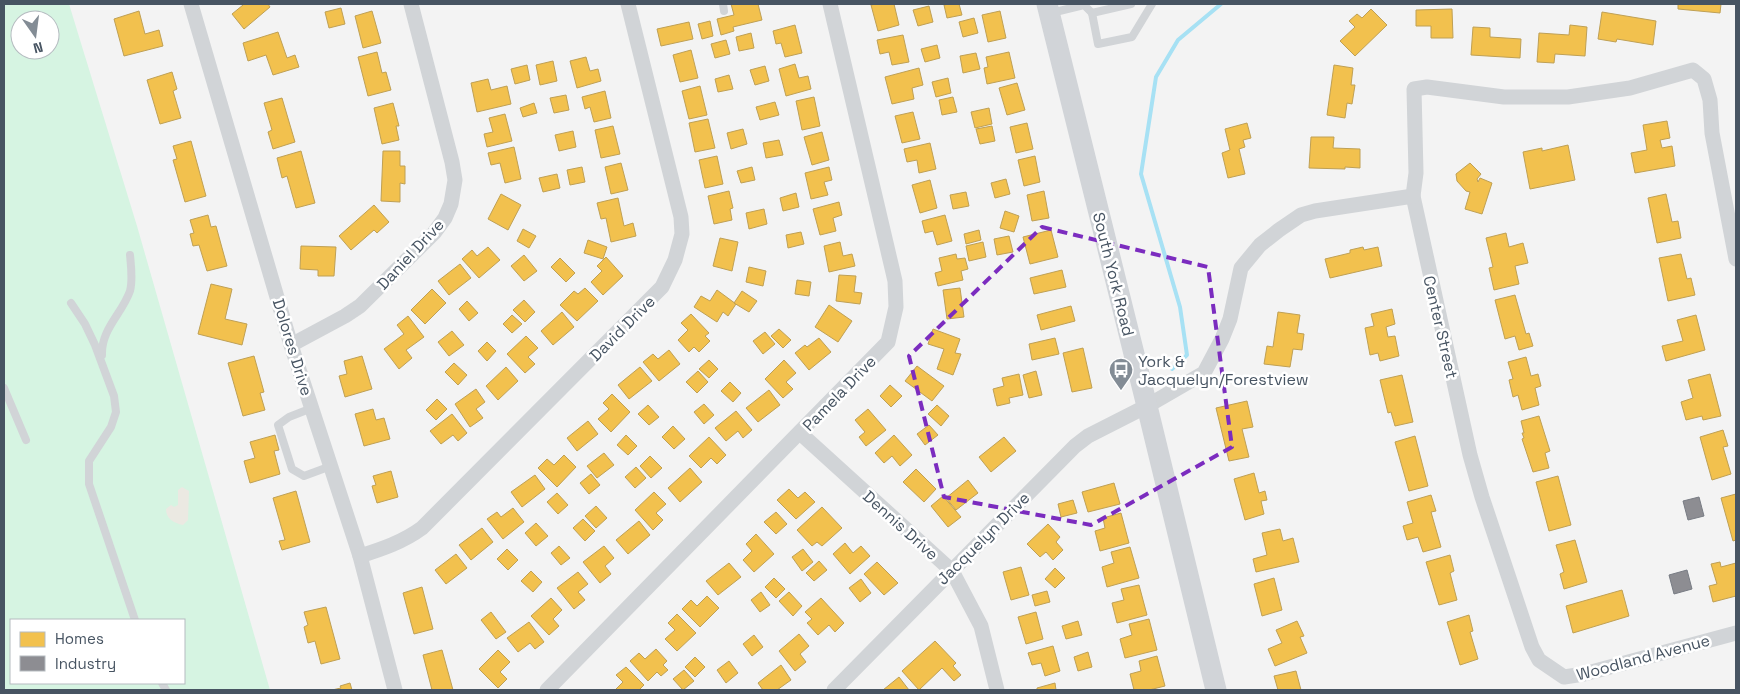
<svg xmlns="http://www.w3.org/2000/svg" width="1740" height="694" font-family="'Space Grotesk',sans-serif">
<style>
.green{fill:#d6f4e2;fill-rule:evenodd}
.sand{fill:#ebe9e2}
.homes{fill:#f2c14e;stroke:#bfa054}
.industry{fill:#8d8d92;stroke:#787c84}
.lines{fill:none;stroke-linecap:round;stroke-linejoin:round}
.stream{stroke:#a7e1f4;stroke-width:4}
.lane{stroke:#d1d4d7;stroke-width:8}
.street{stroke:#d1d4d7;stroke-width:15}
.secondary{stroke:#d1d4d8;stroke-width:21}
.marked{fill:none;stroke:#7b2cbf;stroke-width:4;stroke-dasharray:10 6;stroke-linejoin:round}
.labels{text-anchor:middle;stroke-width:5;stroke-linejoin:round;paint-order:stroke}
.street-label{font-size:16px;fill:#475462;stroke:#fff}
.poi-label{font-size:16px;fill:#475462;stroke:#fff;text-anchor:start}
</style>
<rect width="100%" height="100%" fill="#f3f3f3"/>
<!-- green -->
<path class="green" d="M4,4h65l68,222 133,464h-266zM20,20h30v30h-30zM11,620h173v63h-173z"/>
<!-- sand -->
<path class="sand" d="M182,487l7,4 -1,29 -5,5c-9,-2 -17,-6 -17,-16l5,-4 3,2 4,-2v-15z"/>
<!-- homes -->
<g class="homes">
<polygon points="242,4 268,4 270,7 244,29 232,14 243,5"/>
<polygon points="731,4 758,4 762,20 733,27 734,31 721,35 717,19 734,15"/>
<polygon points="876,4 894,4 899,25 878,31 871,5"/>
<polygon points="948,4 959,4 962,15 947,18 944,5"/>
<polygon points="1678,4 1721,4 1720,13 1678,9"/>
<polygon points="929,6 933,22 918,26 913,10"/>
<polygon points="341,8 345,24 329,28 325,12"/>
<polygon points="1371,9 1387,25 1355,56 1340,41 1355,27 1349,21 1357,14 1362,18"/>
<polygon points="1452,9 1453,38 1431,38 1431,26 1416,26 1416,10"/>
<polygon points="139,11 145,34 159,30 163,46 124,56 114,19"/>
<polygon points="372,11 381,43 363,48 355,16"/>
<polygon points="1000,11 1006,38 988,42 982,15"/>
<polygon points="1602,12 1656,21 1653,45 1617,39 1616,42 1598,39"/>
<polygon points="974,18 978,33 963,37 959,22"/>
<polygon points="710,21 713,36 702,39 698,24"/>
<polygon points="689,22 693,39 661,46 657,29"/>
<polygon points="795,25 802,53 785,57 781,43 776,44 773,31"/>
<polygon points="1570,25 1587,27 1585,56 1555,54 1554,63 1537,62 1539,33 1569,35"/>
<polygon points="1473,27 1490,28 1490,37 1521,39 1520,58 1471,55"/>
<polygon points="278,32 287,58 295,55 299,67 273,75 266,55 248,61 243,43"/>
<polygon points="751,33 754,48 739,51 736,37"/>
<polygon points="903,35 909,62 892,65 889,52 880,54 877,40"/>
<polygon points="726,40 730,54 715,58 711,44"/>
<polygon points="937,45 940,58 925,62 921,49"/>
<polygon points="691,50 698,78 680,82 673,55"/>
<polygon points="377,52 382,73 386,72 391,90 368,96 358,57"/>
<polygon points="1009,52 1015,78 987,84 984,68 988,67 986,57"/>
<polygon points="976,53 980,69 963,73 960,56"/>
<polygon points="586,57 590,71 598,69 601,81 577,88 570,61"/>
<polygon points="553,61 557,81 540,85 536,65"/>
<polygon points="795,64 799,78 808,76 811,89 786,96 779,69"/>
<polygon points="527,65 530,80 515,84 511,69"/>
<polygon points="1334,65 1353,68 1351,85 1355,85 1352,104 1347,103 1345,118 1327,115"/>
<polygon points="765,66 769,81 755,85 750,70"/>
<polygon points="919,68 923,85 912,88 914,99 892,104 885,77"/>
<polygon points="172,72 177,89 173,91 181,118 160,124 147,80"/>
<polygon points="729,75 733,89 718,92 715,79"/>
<polygon points="948,78 951,93 936,97 932,82"/>
<polygon points="488,79 491,90 507,86 511,104 477,112 471,83"/>
<polygon points="1017,83 1025,110 1007,115 999,88"/>
<polygon points="700,86 707,115 689,119 682,91"/>
<polygon points="605,91 611,118 594,122 590,107 585,109 582,97"/>
<polygon points="566,95 569,110 554,113 550,98"/>
<polygon points="814,97 820,126 802,130 796,101"/>
<polygon points="953,97 957,112 942,115 939,100"/>
<polygon points="282,98 295,142 273,149 268,132 272,130 264,103"/>
<polygon points="775,102 779,115 760,120 756,107"/>
<polygon points="393,103 399,126 396,126 399,140 382,144 374,108"/>
<polygon points="534,103 537,113 523,117 520,108"/>
<polygon points="989,108 992,124 975,128 971,112"/>
<polygon points="913,112 920,139 902,143 895,116"/>
<polygon points="505,114 512,141 487,147 484,134 493,132 489,118"/>
<polygon points="708,119 715,148 695,152 689,123"/>
<polygon points="1667,121 1670,138 1660,140 1662,148 1672,146 1675,166 1635,173 1631,153 1647,150 1643,125"/>
<polygon points="1027,123 1033,149 1016,153 1010,127"/>
<polygon points="1247,123 1251,138 1243,140 1245,147 1239,149 1245,174 1228,178 1222,153 1230,150 1225,129"/>
<polygon points="613,126 620,154 601,158 595,130"/>
<polygon points="992,126 995,141 980,144 976,129"/>
<polygon points="743,129 747,144 731,149 727,133"/>
<polygon points="573,131 576,147 559,151 555,135"/>
<polygon points="822,132 829,160 812,165 804,137"/>
<polygon points="1311,137 1334,137 1333,148 1360,149 1360,168 1345,167 1345,169 1309,168"/>
<polygon points="779,140 783,155 766,158 763,143"/>
<polygon points="191,141 206,196 185,202 173,160 177,159 173,146"/>
<polygon points="930,143 936,169 919,173 917,160 907,162 904,149"/>
<polygon points="1568,145 1575,180 1530,189 1523,152 1542,148 1542,151"/>
<polygon points="514,147 521,179 505,183 500,163 491,165 488,153"/>
<polygon points="301,151 315,203 296,208 287,176 282,178 277,158"/>
<polygon points="383,151 400,151 400,166 405,166 405,184 400,183 400,202 381,201"/>
<polygon points="717,156 723,184 705,188 699,160"/>
<polygon points="1035,156 1040,182 1024,186 1018,160"/>
<polygon points="621,163 628,190 611,194 605,167"/>
<polygon points="1470,163 1481,174 1477,179 1478,182 1480,178 1492,183 1482,214 1465,209 1470,192 1466,191 1457,181 1456,174"/>
<polygon points="582,167 585,182 570,185 567,170"/>
<polygon points="752,167 755,180 741,183 737,171"/>
<polygon points="829,167 832,180 824,182 828,195 811,199 805,173"/>
<polygon points="557,174 560,188 543,192 539,178"/>
<polygon points="1006,179 1010,194 995,198 991,183"/>
<polygon points="930,180 937,208 920,213 912,185"/>
<polygon points="729,191 733,208 730,209 732,220 714,224 708,196"/>
<polygon points="1044,191 1049,218 1032,221 1027,195"/>
<polygon points="966,192 969,206 953,209 950,195"/>
<polygon points="796,193 799,207 783,211 780,198"/>
<polygon points="501,194 521,205 508,230 488,219"/>
<polygon points="1666,194 1672,222 1678,221 1681,238 1657,243 1648,198"/>
<polygon points="618,198 624,226 633,223 636,236 611,242 606,218 601,219 597,203"/>
<polygon points="839,202 842,215 833,218 836,231 820,235 813,209"/>
<polygon points="374,205 389,222 377,233 374,230 351,250 339,236"/>
<polygon points="764,209 767,224 749,229 746,213"/>
<polygon points="1005,211 1019,216 1014,232 1000,228"/>
<polygon points="208,215 211,227 216,226 227,266 207,271 199,245 193,246 190,234 194,233 190,220"/>
<polygon points="945,215 952,241 937,245 933,231 925,233 922,221"/>
<polygon points="523,229 536,236 529,248 517,241"/>
<polygon points="979,230 981,240 966,244 964,234"/>
<polygon points="1051,230 1058,257 1030,264 1023,237"/>
<polygon points="801,232 804,244 788,248 786,235"/>
<polygon points="1506,233 1509,247 1523,243 1528,263 1515,266 1519,284 1494,290 1489,268 1493,267 1486,238"/>
<polygon points="1009,236 1013,252 997,255 994,239"/>
<polygon points="720,238 738,242 732,271 713,266"/>
<polygon points="588,240 607,247 603,259 584,253"/>
<polygon points="840,242 843,256 852,254 855,266 829,272 824,246"/>
<polygon points="983,242 986,257 969,261 966,246"/>
<polygon points="301,246 336,247 334,276 318,276 318,270 300,269"/>
<polygon points="488,247 500,260 479,278 462,259 472,250 477,256"/>
<polygon points="1363,247 1364,250 1378,247 1382,266 1330,278 1325,259 1350,253 1350,250"/>
<polygon points="956,254 957,259 965,258 968,269 961,271 963,280 938,286 935,273 942,271 939,258"/>
<polygon points="1681,254 1687,279 1691,278 1695,295 1668,301 1659,258"/>
<polygon points="524,255 537,271 524,281 511,266"/>
<polygon points="606,257 623,276 603,295 591,282 602,271 597,266"/>
<polygon points="560,258 575,273 566,282 551,267"/>
<polygon points="460,264 471,278 449,295 438,281"/>
<polygon points="749,267 766,271 763,286 746,282"/>
<polygon points="1062,270 1066,287 1034,294 1030,278"/>
<polygon points="839,275 856,276 854,292 862,293 860,304 836,301"/>
<polygon points="797,280 811,282 809,296 795,294"/>
<polygon points="211,284 232,289 225,319 247,324 242,345 198,334"/>
<polygon points="585,288 598,301 577,321 560,305 574,291 578,294"/>
<polygon points="960,288 964,317 947,319 943,290"/>
<polygon points="432,289 446,303 425,324 411,310"/>
<polygon points="717,290 736,304 728,316 723,312 717,322 694,307 701,296 710,301"/>
<polygon points="742,291 757,301 749,312 734,303"/>
<polygon points="1515,295 1526,334 1529,333 1533,346 1519,350 1515,336 1505,339 1495,300"/>
<polygon points="524,300 535,312 525,322 513,310"/>
<polygon points="467,301 478,313 469,321 459,309"/>
<polygon points="829,305 852,321 838,342 815,327"/>
<polygon points="1071,306 1075,321 1041,330 1037,315"/>
<polygon points="1392,309 1395,324 1386,327 1388,337 1395,336 1399,356 1380,361 1378,353 1370,355 1365,328 1374,326 1371,314"/>
<polygon points="562,312 574,327 553,345 541,331"/>
<polygon points="1278,312 1300,315 1297,333 1304,334 1302,350 1293,349 1290,367 1264,364 1267,346 1273,347"/>
<polygon points="691,314 709,333 705,336 710,341 699,352 694,347 689,352 678,340 688,330 681,323"/>
<polygon points="512,315 522,324 512,333 503,324"/>
<polygon points="1696,315 1705,350 1666,361 1662,346 1683,341 1677,320"/>
<polygon points="408,316 424,337 406,350 412,358 399,369 384,349 404,334 397,325"/>
<polygon points="779,329 791,340 783,348 771,336"/>
<polygon points="933,329 960,339 955,353 961,354 953,375 937,369 944,349 928,344"/>
<polygon points="452,331 464,345 449,356 438,342"/>
<polygon points="765,332 775,344 763,354 753,341"/>
<polygon points="526,336 538,348 528,357 535,364 525,373 507,354"/>
<polygon points="819,338 831,352 809,370 795,353 805,345 807,347"/>
<polygon points="1055,338 1059,354 1032,360 1029,344"/>
<polygon points="487,342 496,351 487,361 478,351"/>
<polygon points="1083,348 1092,388 1072,392 1063,353"/>
<polygon points="669,350 680,364 659,381 643,362 653,354 658,359"/>
<polygon points="254,356 264,392 260,393 265,410 243,416 228,363"/>
<polygon points="362,356 372,389 345,397 339,376 347,374 344,361"/>
<polygon points="1526,357 1531,376 1538,374 1541,386 1535,388 1539,405 1522,410 1518,395 1513,397 1509,380 1513,379 1508,362"/>
<polygon points="709,360 718,369 709,378 699,369"/>
<polygon points="784,360 796,373 786,382 793,389 783,398 765,379"/>
<polygon points="454,363 467,375 458,385 445,372"/>
<polygon points="917,366 944,386 932,401 905,381"/>
<polygon points="506,367 518,381 498,400 486,386"/>
<polygon points="640,367 652,381 629,399 618,385"/>
<polygon points="698,371 708,382 697,393 686,382"/>
<polygon points="1036,371 1042,395 1029,398 1023,375"/>
<polygon points="1019,374 1023,395 1009,398 1010,403 997,406 993,389 1004,386 1002,378"/>
<polygon points="1710,374 1721,416 1703,420 1702,416 1686,420 1681,402 1693,398 1688,380"/>
<polygon points="1402,375 1413,422 1395,426 1391,412 1388,413 1380,380"/>
<polygon points="730,382 741,393 733,402 721,391"/>
<polygon points="890,385 902,396 891,407 880,396"/>
<polygon points="476,389 485,402 476,409 483,418 470,427 455,404"/>
<polygon points="769,390 780,405 758,422 746,408"/>
<polygon points="612,394 630,412 611,432 598,419 609,409 603,403"/>
<polygon points="437,399 447,409 436,420 426,410"/>
<polygon points="1247,401 1253,427 1242,429 1249,457 1229,461 1216,408"/>
<polygon points="704,404 714,415 704,424 694,412"/>
<polygon points="648,405 659,417 649,425 638,414"/>
<polygon points="937,405 949,416 941,426 928,414"/>
<polygon points="373,409 376,420 384,418 390,439 364,446 355,414"/>
<polygon points="868,409 886,430 866,446 859,437 865,432 855,420"/>
<polygon points="736,411 752,430 743,438 738,431 726,441 715,428"/>
<polygon points="452,414 467,433 458,441 453,435 441,444 430,431"/>
<polygon points="1539,416 1550,451 1545,453 1549,468 1533,472 1522,439 1524,438 1522,433 1524,433 1521,421"/>
<polygon points="588,421 598,434 577,451 567,438"/>
<polygon points="929,425 938,435 925,445 917,434"/>
<polygon points="673,426 685,439 674,449 662,437"/>
<polygon points="1723,430 1728,446 1723,447 1731,474 1712,480 1700,437"/>
<polygon points="275,435 279,450 274,451 280,474 250,483 244,461 255,458 250,442"/>
<polygon points="626,435 637,446 628,455 617,445"/>
<polygon points="894,435 912,455 900,466 892,456 884,463 875,453"/>
<polygon points="1415,436 1428,486 1409,491 1395,442"/>
<polygon points="709,437 726,455 717,464 711,458 701,468 689,456"/>
<polygon points="1004,437 1016,451 991,472 979,457"/>
<polygon points="604,453 614,465 597,478 587,466"/>
<polygon points="564,455 576,467 557,487 538,468 547,459 554,465"/>
<polygon points="650,456 662,468 651,478 640,466"/>
<polygon points="636,467 646,478 635,488 625,477"/>
<polygon points="690,468 702,482 680,502 668,488"/>
<polygon points="916,469 936,489 924,502 903,482"/>
<polygon points="391,471 398,497 377,503 372,486 376,485 373,476"/>
<polygon points="1254,473 1259,493 1265,491 1267,500 1261,501 1264,514 1245,520 1234,479"/>
<polygon points="591,474 600,485 589,494 580,483"/>
<polygon points="535,475 545,489 522,507 511,492"/>
<polygon points="1558,476 1571,525 1549,531 1536,482"/>
<polygon points="968,480 978,493 956,510 946,498"/>
<polygon points="1114,483 1120,504 1088,512 1082,492"/>
<polygon points="789,489 798,498 805,492 815,502 796,519 777,500"/>
<polygon points="296,491 310,542 282,550 279,541 285,540 273,498"/>
<polygon points="654,492 666,504 656,513 663,520 653,530 635,510"/>
<polygon points="557,493 568,505 558,514 547,502"/>
<polygon points="1736,494 1736,540 1733,541 1721,498"/>
<polygon points="1431,495 1436,511 1431,512 1441,547 1423,552 1418,537 1407,540 1403,526 1413,523 1407,502"/>
<polygon points="943,496 961,517 948,527 931,506"/>
<polygon points="1073,500 1077,513 1061,517 1058,504"/>
<polygon points="596,506 607,518 596,528 585,516"/>
<polygon points="822,507 842,528 822,546 817,542 812,546 797,530"/>
<polygon points="513,508 524,522 503,539 487,519 497,512 501,517"/>
<polygon points="776,512 787,524 776,534 764,522"/>
<polygon points="1121,513 1129,543 1100,551 1095,531 1105,528 1103,518"/>
<polygon points="583,519 595,531 585,541 573,528"/>
<polygon points="639,521 650,535 628,554 616,540"/>
<polygon points="536,523 548,536 536,546 525,533"/>
<polygon points="1048,524 1060,537 1056,542 1063,550 1053,560 1046,552 1040,557 1027,544"/>
<polygon points="482,528 493,542 471,560 459,545"/>
<polygon points="1280,529 1283,541 1293,538 1299,562 1256,572 1253,559 1267,555 1262,533"/>
<polygon points="756,534 774,554 754,572 743,560 752,551 746,544"/>
<polygon points="1575,540 1587,582 1564,589 1560,574 1564,572 1556,545"/>
<polygon points="845,543 853,553 861,546 870,556 850,574 833,554"/>
<polygon points="559,546 570,558 561,565 551,553"/>
<polygon points="604,546 614,558 605,566 611,574 600,583 583,562"/>
<polygon points="1130,547 1139,578 1107,587 1102,567 1114,563 1111,552"/>
<polygon points="507,549 518,560 508,570 497,559"/>
<polygon points="803,549 813,562 802,571 792,557"/>
<polygon points="456,554 467,568 446,584 435,570"/>
<polygon points="1450,555 1454,571 1450,573 1457,600 1439,605 1426,562"/>
<polygon points="819,561 827,570 814,581 806,573"/>
<polygon points="877,562 898,583 884,595 864,574"/>
<polygon points="1720,562 1721,567 1736,563 1736,596 1713,602 1709,586 1717,584 1711,564"/>
<polygon points="729,563 741,577 718,595 706,581"/>
<polygon points="1021,567 1029,595 1011,600 1003,572"/>
<polygon points="1055,568 1065,578 1055,588 1045,579"/>
<polygon points="531,571 542,582 533,592 521,581"/>
<polygon points="578,572 588,584 578,592 585,600 574,609 557,588"/>
<polygon points="774,578 785,589 776,598 765,587"/>
<polygon points="1274,578 1282,610 1262,616 1254,584"/>
<polygon points="861,579 871,593 860,602 849,588"/>
<polygon points="1139,585 1147,615 1117,623 1112,603 1124,600 1121,589"/>
<polygon points="422,587 433,629 414,634 403,593"/>
<polygon points="1622,590 1629,616 1573,633 1566,606"/>
<polygon points="1047,591 1050,602 1035,606 1032,595"/>
<polygon points="761,592 770,605 760,612 751,600"/>
<polygon points="789,592 802,606 793,616 779,601"/>
<polygon points="707,596 719,608 700,627 682,609 691,600 697,606"/>
<polygon points="551,598 562,610 553,619 559,626 549,635 531,616"/>
<polygon points="821,598 844,623 835,632 829,625 818,635 807,623 812,619 805,612"/>
<polygon points="326,607 340,659 321,664 315,641 308,643 304,627 308,625 304,612"/>
<polygon points="491,612 506,632 496,639 481,620"/>
<polygon points="1036,612 1043,639 1026,644 1018,617"/>
<polygon points="677,614 696,633 677,651 665,639 675,630 668,623"/>
<polygon points="1469,615 1473,631 1470,632 1478,659 1460,665 1447,622"/>
<polygon points="1149,619 1157,650 1125,658 1120,639 1132,635 1129,624"/>
<polygon points="1078,621 1082,635 1066,639 1062,626"/>
<polygon points="1297,621 1304,636 1300,637 1307,653 1275,666 1268,649 1282,643 1276,630"/>
<polygon points="529,622 544,642 535,649 530,643 518,652 507,638"/>
<polygon points="799,634 809,646 800,654 806,662 795,671 779,651"/>
<polygon points="754,635 763,647 752,656 743,644"/>
<polygon points="935,641 956,663 953,666 961,675 954,681 942,668 919,690 902,671"/>
<polygon points="1053,646 1060,671 1045,676 1041,663 1032,665 1028,653"/>
<polygon points="656,649 667,661 663,665 668,670 661,676 657,672 648,681 630,661 639,653 645,659"/>
<polygon points="442,650 453,690 432,690 423,655"/>
<polygon points="498,650 510,662 500,672 507,679 498,688 479,669"/>
<polygon points="1088,652 1092,667 1078,671 1074,657"/>
<polygon points="1157,656 1165,686 1149,690 1134,690 1130,674 1141,671 1139,661"/>
<polygon points="695,657 705,667 695,677 685,667"/>
<polygon points="729,661 738,673 726,683 717,670"/>
<polygon points="781,665 791,680 777,690 763,690 758,683"/>
<polygon points="626,667 644,685 639,690 615,690 623,682 616,675"/>
<polygon points="684,670 694,681 683,690 673,679"/>
<polygon points="1296,671 1301,690 1278,690 1274,676"/>
<polygon points="899,677 909,690 883,690"/>
<polygon points="350,683 352,690 332,690 341,688 340,686"/>
<polygon points="1055,683 1056,690 1037,690 1037,688"/>
</g>
<!-- industry -->
<g class="industry">
<polygon points="1699,497 1704,516 1688,520 1683,501"/>
<polygon points="1687,570 1692,589 1674,594 1669,575"/>
</g>
<g class="lines">
<!-- stream -->
<polyline class="stream" points="1172,369 1187,355 1180,307 1141,174 1156,77 1178,40 1221,4"/>
<!-- lane -->
<g class="lane">
<polyline points="723,4 724,11"/>
<polyline points="1051,13 1084,5 1092,13 1098,44 1132,37 1152,4"/>
<polyline points="1092,13 1131,4"/>
<polyline points="71,303 85,324 95,345 114,396 116,412 111,427 89,461 89,484 135,620"/>
<path d="M102,355c-1,-26 20,-41 28,-64 3,-11 1,-25 0,-36"/>
<polyline points="4,388 26,440"/>
<polyline points="312,408 289,417 278,425 292,469 304,476 331,466"/>
<polyline points="162,683 166,690"/>
</g>
<!-- street -->
<g class="street">
<polyline points="191,4 291,345 360,556 395,690"/>
<polyline points="1736,259 1712,133 1710,100 1704,79 1693,70 1630,88 1568,97 1504,97 1427,87 1414,89 1416,173 1413,196 1470,455 1482,497 1532,647 1539,660 1564,677 1584,674 1736,633"/>
<polyline points="291,345 345,316 360,306 434,233 445,218 451,204 455,180 452,162 411,4"/>
<polyline points="800,433 952,571 981,626 997,690"/>
<path d="M360,556c22,-7 43,-14 62,-28l240,-241 13,-27 7,-26 -1,-17 -53,-213"/>
<polyline points="547,690 888,342 896,307 895,281 830,4"/>
<polyline points="834,690 1075,446 1088,436 1147,406 1204,373 1222,339 1230,319 1241,268 1260,245 1279,230 1301,215 1315,211 1413,196"/>
</g>
<!-- secondary -->
<polyline class="secondary" points="1047,4 1147,406 1216,690"/>
</g>
<!-- marked area -->
<path class="marked" d="M1042,227l166,40 24,180 -141,78 -147,-28 -35,-141z"/>
<!-- icons -->
<defs>
<symbol id="bus-pin" viewBox="-11 -11 22 30"><path d="M0 17L-7.5 6A9.5 9.5 0 1 1 7.5 6Z" fill="#838c95" stroke="#fff"/><path d="M-5-6H5V4H4V6H2V4H-2V6H-4V4H-5ZM-3.5-4V0h7V-4ZM-3.5 1.2v1.5H-2V1.2ZM2 1.2v1.5H3.5V1.2Z" fill="#fff"/></symbol>
</defs>
<g fill-rule="evenodd">
<use href="#bus-pin" x="1107" y="356" width="28" height="38"/>
</g>
<g class="labels">
<!-- street labels -->
<g class="street-label">
<text transform="translate(410 254) rotate(-47)" y="6">Daniel Drive</text>
<text transform="translate(1114 274) rotate(76)" y="6">South York Road</text>
<text transform="translate(1441 327) rotate(77)" y="6">Center Street</text>
<text transform="translate(622 328) rotate(-45)" y="6">David Drive</text>
<text transform="translate(293 347) rotate(73)" y="6">Dolores Drive</text>
<text transform="translate(839 393) rotate(-46)" y="6">Pamela Drive</text>
<text transform="translate(901 525) rotate(42)" y="6">Dennis Drive</text>
<text transform="translate(983 538) rotate(-45)" y="6">Jacquelyn Drive</text>
<text transform="translate(1643 657) rotate(-15)" y="6">Woodland Avenue</text>
</g>
<!-- poi labels -->
<g class="poi-label">
<text x="1138" y="367">York &amp;<tspan x="1138" dy="18">Jacquelyn/Forestview</tspan></text>
</g>
</g>
<!-- border -->
<rect width="1740" height="694" fill="none" stroke="#475462" stroke-width="10"/>
<!-- legend -->
<rect x="10" y="619" width="175" height="65" fill="#ffffff" stroke="#b5bbc0"/>
<rect x="20" y="632" width="25" height="15" fill="#f2c14e" stroke="#b5bbc0"/>
<text x="55" y="644" font-size="15" fill="#475462">Homes</text>
<rect x="20" y="656" width="25" height="15" fill="#8d8d92" stroke="#b5bbc0"/>
<text x="55" y="669" font-size="15" fill="#475462">Industry</text>
<!-- north arrow -->
<g transform="translate(35 35) rotate(166)"><circle r="24" fill="#ffffff" stroke="#b5bbc0"/>
<path d="M0-4L9 19L0 12L-9 19Z" fill="#838c95"/>
<text y="-8" font-size="14" font-weight="bold" text-anchor="middle" fill="#475462">N</text>
</g>
</svg>
